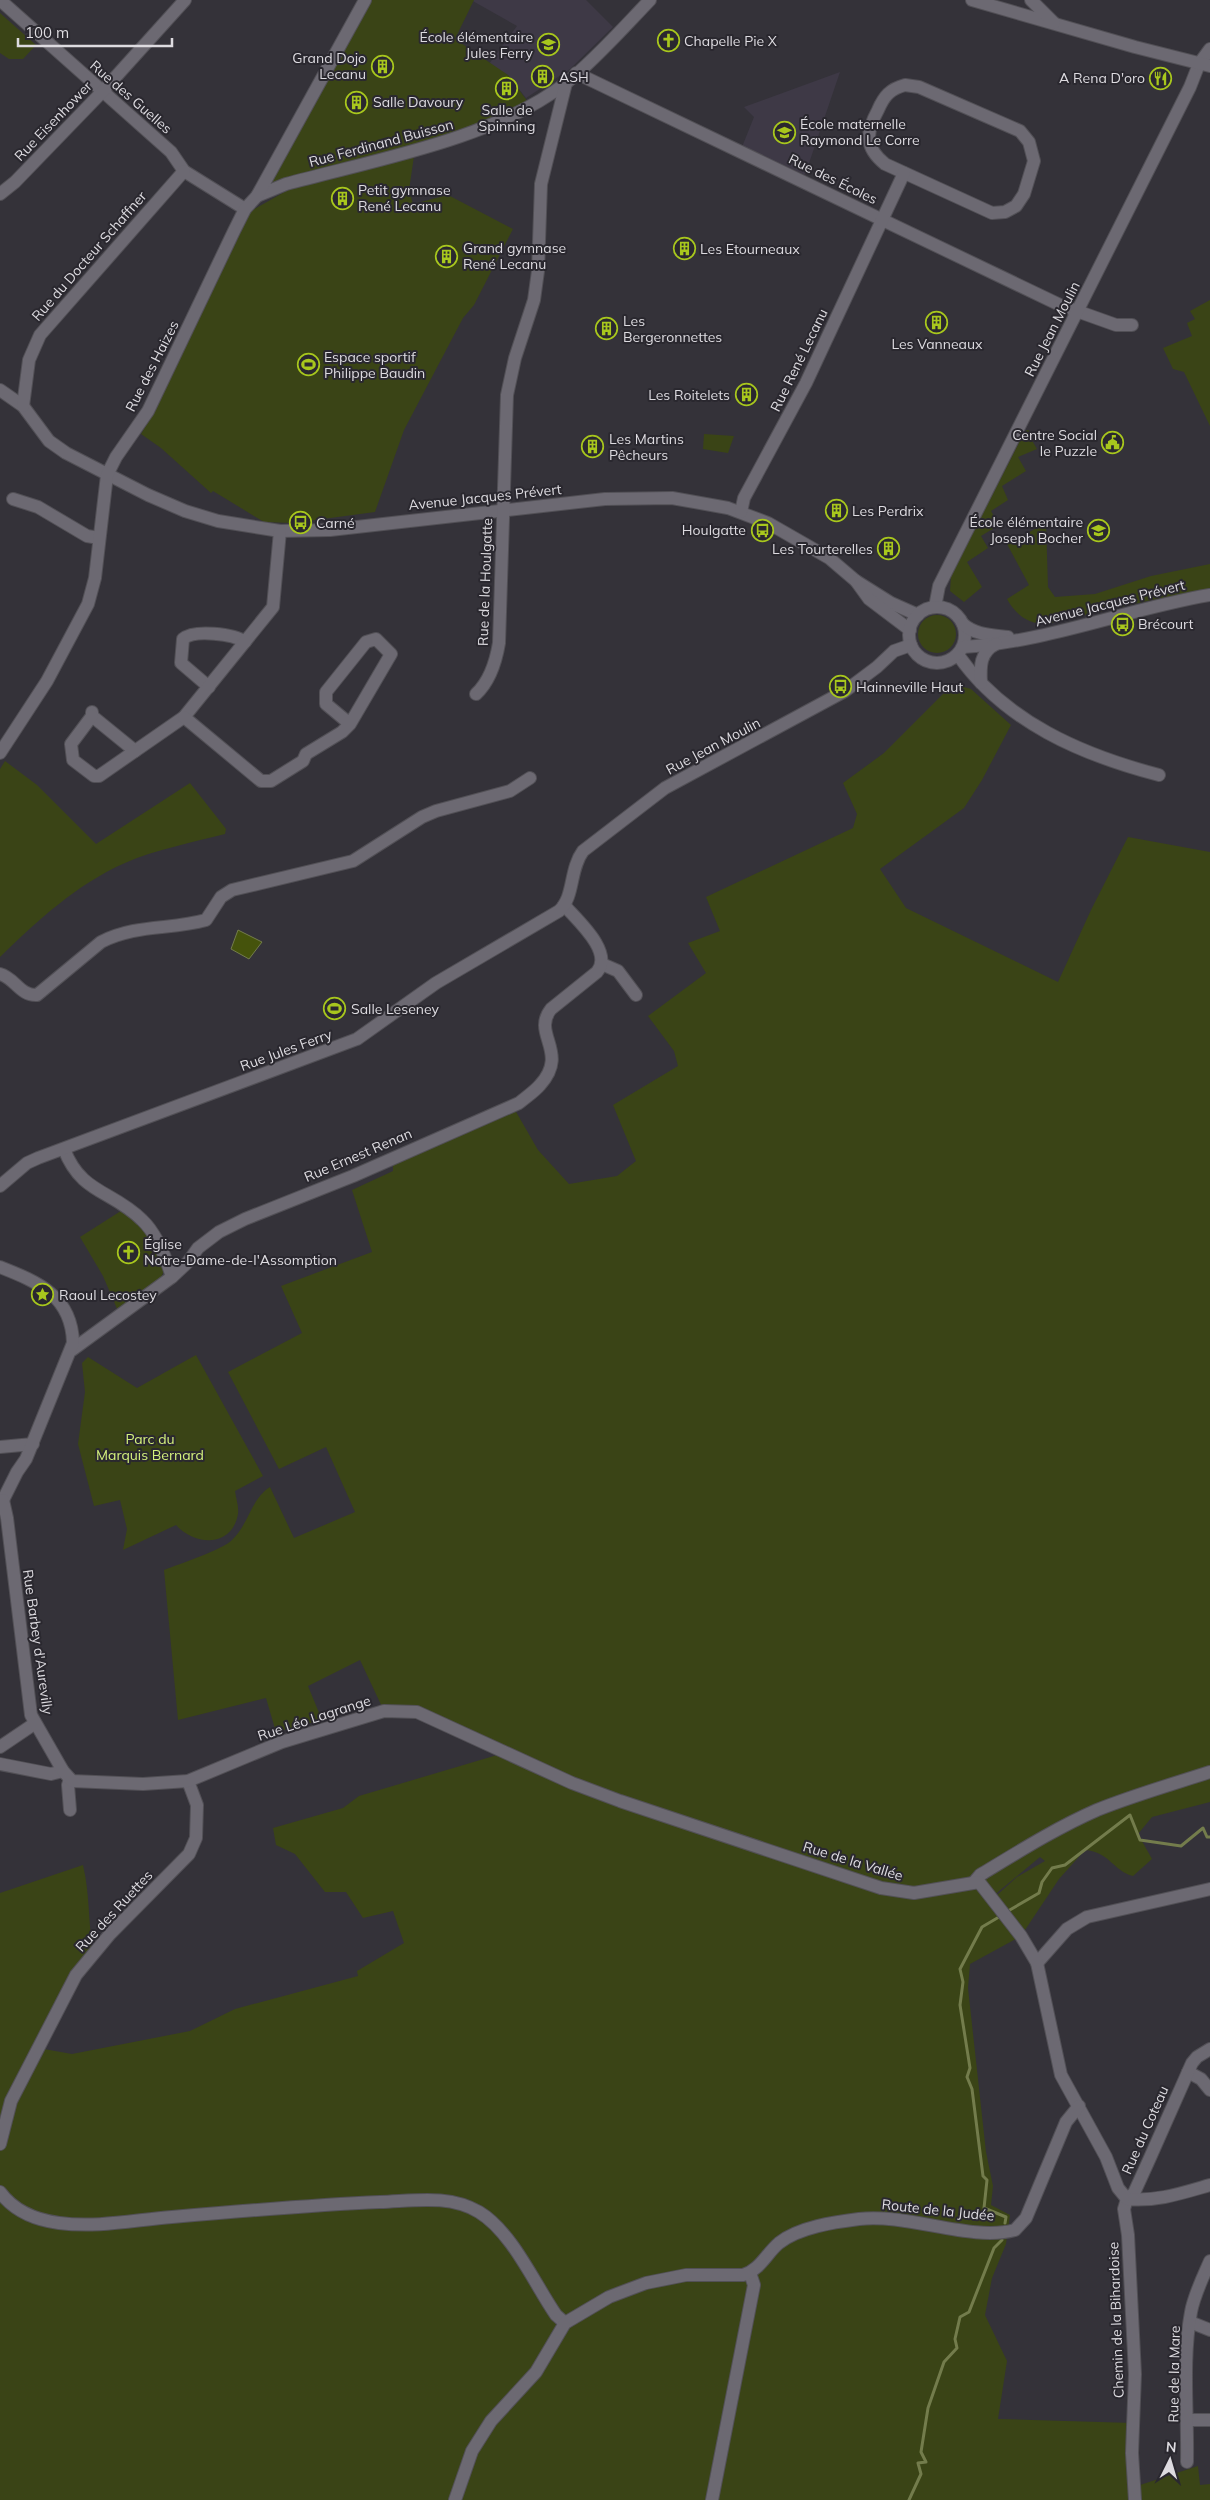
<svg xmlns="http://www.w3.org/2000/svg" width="1210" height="2500" font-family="Mulish,sans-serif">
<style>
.built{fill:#3e3946}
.green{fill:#3a4416}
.water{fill:#45530c;stroke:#737c4c}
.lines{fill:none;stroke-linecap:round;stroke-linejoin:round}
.stream{stroke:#737c4c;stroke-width:3}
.street-casing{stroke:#525056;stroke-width:14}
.secondary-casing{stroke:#525056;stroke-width:14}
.street{stroke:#6c6972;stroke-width:12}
.secondary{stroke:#6c6972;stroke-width:12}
.labels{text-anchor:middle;stroke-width:4;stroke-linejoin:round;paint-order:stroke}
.poi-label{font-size:14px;fill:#dddbe0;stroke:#2a282f;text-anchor:start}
.street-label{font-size:14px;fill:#dddbe0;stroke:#2a282f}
.park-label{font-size:14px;fill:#d4f17c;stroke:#2a282f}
</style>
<rect width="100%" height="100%" fill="#343239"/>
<!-- built -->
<g class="built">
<polygon points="471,0 586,0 613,27 570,69 526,98 508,75 489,64 517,26"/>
<polygon points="840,72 805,175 742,147 754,117 744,107"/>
</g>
<!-- green -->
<g class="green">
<polygon points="372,0 474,0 455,39 508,75 528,102 447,136 269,187"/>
<polygon points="0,13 36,45 23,59 9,59 0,53"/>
<polygon points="414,156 409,190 413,204 448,195 513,229 474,305 463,318 404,430 375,512 293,523 264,522 213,491 211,493 161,448 141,434 154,412 251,211 288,190"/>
<polygon points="1210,300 1210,426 1184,372 1173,369 1163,348 1192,336 1187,323 1195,319 1190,311"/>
<polygon points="1028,430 1034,435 1030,437 1037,449 1018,457 1026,471 1002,486 1008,500 991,511 999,525 981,536 988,548 967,562 982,587 964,602 950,591 951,576 1025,431"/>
<polygon points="704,434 734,436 728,453 703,449"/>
<path d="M1046,523l2,64 7,10 40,-3 56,-18 59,-12v26l-54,9 -110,25c-18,0 -30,-9 -39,-25l22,-14 -22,-41z"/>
<circle cx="937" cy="634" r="19"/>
<path d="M953,684l18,5 40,36 -29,55 -18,28 -84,61 26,39 152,74 33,-72 37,-73 82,15v950l-58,15 -14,17 14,25 -19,17c-20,-5 -23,-24 -48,-26l-26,29 -34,51 -27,-27 -2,-7 21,-19 28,-16 -5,-4 -48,40 29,39 -51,28 -2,24 18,164 7,34 -2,19 19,10 -4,29 -14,34 -7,37 22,46 -9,58 135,4 1,64 64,-21 2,19 10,-1v16h-1210v-607l83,-28c7,29 5,58 10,87l-55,96 34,6 118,-23 45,-22 123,-33 -1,-5 47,-28 -11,-32 -30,7 -17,-26h-21l-30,-38 -19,-9 -3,-17 70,-20 16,-12 145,-43 -87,-41 -33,-1 -24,-51 -52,26 14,34 -46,12 -10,-34 -88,22 -14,-150c15,-6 58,-20 68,-30 17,-16 18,-40 38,-53l24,51 61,-26 -29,-65 -47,22 -51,-97 74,-39 -21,-47 91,-34 -20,-62 41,-19v-8l122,-53 23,40 31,34 48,-8 19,-15 -23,-56 65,-39 -4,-15 -26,-35 58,-43 -18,-30 32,-12 -14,-34 147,-69 4,-14 -14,-31 41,-30z"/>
<path d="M5,761l32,24 59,59 94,-61 33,42 3,4 -1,5c-31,8 -71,16 -100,29 -48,21 -88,58 -125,94v-188z"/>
<path d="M124,1209c14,11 44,45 39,64 -3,12 -35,30 -45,38l-15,-35 -23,-39z"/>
<path d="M196,1355l67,121 -28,15c1,8 4,15 3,23 -6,34 -43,32 -62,11l-53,25 4,-21 -7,-29 -26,6 -16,-62 7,-52 -3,-29 6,-6 49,31z"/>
</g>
<!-- water -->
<polygon class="water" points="238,930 262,942 249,959 231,949"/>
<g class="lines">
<!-- stream -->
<g class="stream">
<polyline points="1008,1911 1039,1893 1042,1882 1052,1868 1065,1865 1130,1815 1140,1840 1181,1846 1203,1828 1207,1837 1210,1837"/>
<polyline points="999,1917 982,1927 960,1969 963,1982 960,2005 970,2068 967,2077 972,2089 983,2176 987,2180 984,2208 1006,2217 1005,2223"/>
<polyline points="909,2500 921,2474 918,2463 926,2462 921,2452 928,2408 944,2362 957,2348 955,2339 960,2317 969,2312 994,2248 1002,2240"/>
</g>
<defs>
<g id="street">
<polyline points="0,0 171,152 184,171 245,209"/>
<polyline points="576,73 1060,305 1116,325 1132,325"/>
<path d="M905,85l14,2 101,44 9,11 5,19 -10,33 -8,12 -11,6 -13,1 -107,-49c-21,-17 -19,-32 -7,-54 6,-14 12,-21 27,-25z"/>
<polyline points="0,194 15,182 102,92 185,0"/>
<path d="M257,196l29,-12c88,-24 208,-45 280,-101 28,-22 59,-57 84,-83"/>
<polyline points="0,390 23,406 49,441 66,453 148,495 185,511 218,521 280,531 330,530 605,499 672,498 728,508 768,523 829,558 856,581 891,603 918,615"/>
<polyline points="23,406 29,360 40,335 184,171"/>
<polyline points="13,499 38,507 87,536 99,538"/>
<polyline points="741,512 744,498 806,383 904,173"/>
<polyline points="856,581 869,599 910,630"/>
<polyline points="935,607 939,586 1190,87 1199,64 1210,49"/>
<path d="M958,655c47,67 124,100 201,120"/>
<path d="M209,687l-28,-24 2,-24c11,-10 51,-5 62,3"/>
<path d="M476,694c14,-13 20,-33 23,-51l8,-248 8,-37 19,-58 4,-29 3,-87 25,-101"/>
<polyline points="92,712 92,716 135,751 184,717 273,607 280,531"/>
<polyline points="92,716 71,744 73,760 94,776 99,776 135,751"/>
<polyline points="184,717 261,781 271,781 303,761 306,754 342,732 350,724 391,654 376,639 366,642 326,692 326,704 350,724"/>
<polyline points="0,753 47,681 88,604 95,578 107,475 116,457 148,411 234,231 245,209 257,196 365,0"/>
<polyline points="602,964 618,971 636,995"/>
<path d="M0,974c15,4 20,22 37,21l64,-53c35,-18 70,-12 105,-22l15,-23 11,-7 121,-29 69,-44 14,-6 74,-20 20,-13"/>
<path d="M64,1149c17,45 48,41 78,71 15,14 24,38 30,57"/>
<path d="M72,1350l100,-73 16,-15 10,-14 21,-16 26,-13 108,-43 166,-73c7,-6 15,-11 21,-18 30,-33 -9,-51 11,-76l46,-37c17,-20 -20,-52 -33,-67"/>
<polyline points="0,1447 33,1444"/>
<polyline points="0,1747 34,1724"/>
<polyline points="0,1764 51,1774 63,1771"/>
<polyline points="70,1810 68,1785 70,1779"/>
<path d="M975,1881l5,-6c38,-23 76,-47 117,-65 37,-15 76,-26 113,-38"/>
<polyline points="1037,1963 1067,1929 1087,1917 1210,1889"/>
<polyline points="1188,2072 1201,2079 1210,2090"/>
<polyline points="0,2144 11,2101 76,1975 110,1934 189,1854 196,1838 197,1805 188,1781"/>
<path d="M0,2192c14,19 36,28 59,31 38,5 75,-3 113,-6 69,-6 138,-12 208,-15 33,-1 69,-8 99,10 33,20 55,71 77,103l9,8"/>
<polyline points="1190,2322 1210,2330"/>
<polyline points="1188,2420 1210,2420"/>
<path d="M1187,2462c1,-49 -5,-102 4,-150 3,-17 12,-35 19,-51"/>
<polyline points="712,2500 754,2285 750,2273"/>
<polyline points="1135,2500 1132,2453 1135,2374 1128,2235 1124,2209 1127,2199 1134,2193 1149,2160 1192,2063 1197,2057 1210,2049"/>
</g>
<g id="secondary">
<polyline points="972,0 1135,47 1210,66"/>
<polyline points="1031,0 1054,23"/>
<circle cx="937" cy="635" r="28"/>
<path d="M963,624c12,11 29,11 45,13"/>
<path d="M963,647c85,-5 164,-38 247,-52"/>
<path d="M981,683c-1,-17 -1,-31 15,-39"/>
<path d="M0,1186l27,-23 11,-5 319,-119 79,-56 123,-72c16,-15 10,-41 24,-60l82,-63 180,-97 32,-24 17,-16 17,-6"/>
<path d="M0,1267c38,15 72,29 73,76l-47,116 -9,13 -14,28"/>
<path d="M3,1500l4,18 24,197 32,56 9,10 71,3 45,-3 94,-39 102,-31 33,1 155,71 48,18 261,87 33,5 65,-11 42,54 16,27 24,112 45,82 12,31 9,11c29,3 55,-6 83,-14"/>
<path d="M455,2500l17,-49 19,-30 45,-49 29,-49 44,-26 37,-14 40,-8h57c17,-5 23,-21 36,-32 20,-16 56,-21 80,-24 49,-6 112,23 156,11l11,-12 40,-96 13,-16"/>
</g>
</defs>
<!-- street casing -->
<use href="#street" class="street-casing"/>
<!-- secondary casing -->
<use href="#secondary" class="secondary-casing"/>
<!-- street -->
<use href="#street" class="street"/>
<!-- secondary -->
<use href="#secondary" class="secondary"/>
</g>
<!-- icons -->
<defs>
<symbol id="church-ring" viewBox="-11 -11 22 22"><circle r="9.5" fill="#2a282f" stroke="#a8c71d" stroke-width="1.5"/><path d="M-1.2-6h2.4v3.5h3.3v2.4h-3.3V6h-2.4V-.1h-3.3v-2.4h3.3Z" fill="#a8c71d"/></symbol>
<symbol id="school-ring" viewBox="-11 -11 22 22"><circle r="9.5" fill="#2a282f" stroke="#a8c71d" stroke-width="1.5"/><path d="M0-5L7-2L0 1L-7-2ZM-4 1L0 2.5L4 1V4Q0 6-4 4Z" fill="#a8c71d"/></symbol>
<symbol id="building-ring" viewBox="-11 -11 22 22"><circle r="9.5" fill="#2a282f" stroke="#a8c71d" stroke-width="1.5"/><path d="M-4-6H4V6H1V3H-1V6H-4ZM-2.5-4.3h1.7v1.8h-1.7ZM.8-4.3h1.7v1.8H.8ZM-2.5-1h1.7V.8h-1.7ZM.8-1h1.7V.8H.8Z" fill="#a8c71d"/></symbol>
<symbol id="restaurant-ring" viewBox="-11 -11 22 22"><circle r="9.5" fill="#2a282f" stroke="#a8c71d" stroke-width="1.5"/><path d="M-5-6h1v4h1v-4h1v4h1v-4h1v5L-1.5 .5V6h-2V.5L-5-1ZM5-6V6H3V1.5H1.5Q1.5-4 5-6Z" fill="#a8c71d"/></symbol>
<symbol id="stadium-ring" viewBox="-11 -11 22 22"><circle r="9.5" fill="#2a282f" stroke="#a8c71d" stroke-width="1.5"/><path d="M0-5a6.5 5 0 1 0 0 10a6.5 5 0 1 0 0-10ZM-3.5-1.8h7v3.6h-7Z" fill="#a8c71d"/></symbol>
<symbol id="civic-ring" viewBox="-11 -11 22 22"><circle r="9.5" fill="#2a282f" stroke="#a8c71d" stroke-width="1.5"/><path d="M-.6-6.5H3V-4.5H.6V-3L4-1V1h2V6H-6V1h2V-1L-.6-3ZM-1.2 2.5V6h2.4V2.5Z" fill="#a8c71d"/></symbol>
<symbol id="bus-ring" viewBox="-11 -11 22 22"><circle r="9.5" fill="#2a282f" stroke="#a8c71d" stroke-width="1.5"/><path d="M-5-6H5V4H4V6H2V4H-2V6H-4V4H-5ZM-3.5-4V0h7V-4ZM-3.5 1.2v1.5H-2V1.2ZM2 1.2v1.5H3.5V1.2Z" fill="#a8c71d"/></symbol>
<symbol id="sight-ring" viewBox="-11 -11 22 22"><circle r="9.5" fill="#2a282f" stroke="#a8c71d" stroke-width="1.5"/><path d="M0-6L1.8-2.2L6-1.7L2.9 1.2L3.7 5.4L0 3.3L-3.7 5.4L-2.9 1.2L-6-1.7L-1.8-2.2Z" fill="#a8c71d"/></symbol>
</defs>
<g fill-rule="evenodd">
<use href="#church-ring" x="656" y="28" width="25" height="25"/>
<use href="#school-ring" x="536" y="32" width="25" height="25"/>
<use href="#building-ring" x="370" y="54" width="25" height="25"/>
<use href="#building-ring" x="530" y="64" width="25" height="25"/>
<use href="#restaurant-ring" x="1148" y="66" width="25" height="25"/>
<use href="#building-ring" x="494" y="76" width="25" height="25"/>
<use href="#building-ring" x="344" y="90" width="25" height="25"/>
<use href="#school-ring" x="772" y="120" width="25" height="25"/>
<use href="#building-ring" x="330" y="186" width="25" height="25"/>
<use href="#building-ring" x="672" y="236" width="25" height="25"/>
<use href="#building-ring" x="434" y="244" width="25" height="25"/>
<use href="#building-ring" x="924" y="310" width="25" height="25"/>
<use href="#building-ring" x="594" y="316" width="25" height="25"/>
<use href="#stadium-ring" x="296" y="352" width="25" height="25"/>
<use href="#building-ring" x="734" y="382" width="25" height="25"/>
<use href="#civic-ring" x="1100" y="430" width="25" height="25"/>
<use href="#building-ring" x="580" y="434" width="25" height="25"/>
<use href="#building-ring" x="824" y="498" width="25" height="25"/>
<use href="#bus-ring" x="288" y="510" width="25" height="25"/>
<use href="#bus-ring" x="750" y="518" width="25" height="25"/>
<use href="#school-ring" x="1086" y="518" width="25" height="25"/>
<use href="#building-ring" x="876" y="536" width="25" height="25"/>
<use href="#bus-ring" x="1110" y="612" width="25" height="25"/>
<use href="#bus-ring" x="828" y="674" width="25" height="25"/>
<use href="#stadium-ring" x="322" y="996" width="25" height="25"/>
<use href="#church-ring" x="116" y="1240" width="25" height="25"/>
<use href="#sight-ring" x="30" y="1282" width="25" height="25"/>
</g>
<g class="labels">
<!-- poi labels -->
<g class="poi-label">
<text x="533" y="42" text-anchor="end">École élémentaire<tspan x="533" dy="16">Jules Ferry</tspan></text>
<text x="684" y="46">Chapelle Pie X</text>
<text x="366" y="63" text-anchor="end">Grand Dojo<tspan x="366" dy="16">Lecanu</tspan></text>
<text x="559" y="82">ASH</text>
<text x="1145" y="83" text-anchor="end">A Rena D'oro</text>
<text x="373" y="107">Salle Davoury</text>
<text x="507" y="115" text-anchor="middle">Salle de<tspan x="507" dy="16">Spinning</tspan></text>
<text x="800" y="129">École maternelle<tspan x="800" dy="16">Raymond Le Corre</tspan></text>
<text x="358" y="195">Petit gymnase<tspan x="358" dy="16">René Lecanu</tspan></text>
<text x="463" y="253">Grand gymnase<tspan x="463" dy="16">René Lecanu</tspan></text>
<text x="700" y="254">Les Etourneaux</text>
<text x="623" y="326">Les<tspan x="623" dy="16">Bergeronnettes</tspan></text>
<text x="937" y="349" text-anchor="middle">Les Vanneaux</text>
<text x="324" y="362">Espace sportif<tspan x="324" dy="16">Philippe Baudin</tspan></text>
<text x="730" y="400" text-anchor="end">Les Roitelets</text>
<text x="1097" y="440" text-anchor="end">Centre Social<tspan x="1097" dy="16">le Puzzle</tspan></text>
<text x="609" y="444">Les Martins<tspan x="609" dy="16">Pêcheurs</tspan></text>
<text x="852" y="516">Les Perdrix</text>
<text x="1083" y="527" text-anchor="end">École élémentaire<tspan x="1083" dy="16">Joseph Bocher</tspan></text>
<text x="316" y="528">Carné</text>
<text x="746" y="535" text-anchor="end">Houlgatte</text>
<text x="873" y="554" text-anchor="end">Les Tourterelles</text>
<text x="1138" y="629">Brécourt</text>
<text x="856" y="692">Hainneville Haut</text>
<text x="351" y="1014">Salle Leseney</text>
<text x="144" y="1249">Église<tspan x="144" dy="16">Notre-Dame-de-l'Assomption</tspan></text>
<text x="59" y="1300">Raoul Lecostey</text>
</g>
<!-- street labels -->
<g class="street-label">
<text transform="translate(131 97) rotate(41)" y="5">Rue des Guelles</text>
<text transform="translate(53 121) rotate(-46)" y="5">Rue Eisenhower</text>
<text transform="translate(381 143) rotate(-15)" y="5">Rue Ferdinand Buisson</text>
<text transform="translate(833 179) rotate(26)" y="5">Rue des Écoles</text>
<text transform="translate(89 256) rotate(-49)" y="5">Rue du Docteur Schaffner</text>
<text transform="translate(1052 329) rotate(-63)" y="5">Rue Jean Moulin</text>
<text transform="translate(799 360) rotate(-64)" y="5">Rue René Lecanu</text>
<text transform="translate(152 366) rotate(-63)" y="5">Rue des Haizes</text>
<text transform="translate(485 497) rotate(-6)" y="5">Avenue Jacques Prévert</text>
<text transform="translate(485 582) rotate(-88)" y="5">Rue de la Houlgatte</text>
<text transform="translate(1110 603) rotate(-14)" y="5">Avenue Jacques Prévert</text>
<text transform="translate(713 746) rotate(-28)" y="5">Rue Jean Moulin</text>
<text transform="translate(286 1050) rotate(-20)" y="5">Rue Jules Ferry</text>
<text transform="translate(358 1155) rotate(-23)" y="5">Rue Ernest Renan</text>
<text transform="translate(38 1642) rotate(82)" y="5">Rue Barbey d'Aurevilly</text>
<text transform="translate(314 1718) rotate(-18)" y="5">Rue Léo Lagrange</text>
<text transform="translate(853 1861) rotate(17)" y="5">Rue de la Vallée</text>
<text transform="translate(114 1911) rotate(-47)" y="5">Rue des Ruettes</text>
<text transform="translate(1145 2130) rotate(-66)" y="5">Rue du Coteau</text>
<text transform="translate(938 2210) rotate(6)" y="5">Route de la Judée</text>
<text transform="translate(1116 2320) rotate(-92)" y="5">Chemin de la Bihardoise</text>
<text transform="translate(1174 2374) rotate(-89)" y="5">Rue de la Mare</text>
</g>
<!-- park labels -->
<g class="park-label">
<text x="150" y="1444">Parc du<tspan x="150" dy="16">Marquis Bernard</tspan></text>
</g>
</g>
<!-- north arrow -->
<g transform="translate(1170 2460) rotate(5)" stroke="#2a282f" stroke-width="4" paint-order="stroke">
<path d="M0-4L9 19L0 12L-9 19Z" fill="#dddbe0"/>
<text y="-8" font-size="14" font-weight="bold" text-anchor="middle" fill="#dddbe0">N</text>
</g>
<!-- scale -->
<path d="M18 38v8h154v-8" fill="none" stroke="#dddbe0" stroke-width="2.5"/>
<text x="25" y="38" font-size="15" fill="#dddbe0" stroke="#2a282f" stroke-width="4" paint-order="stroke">100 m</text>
</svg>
